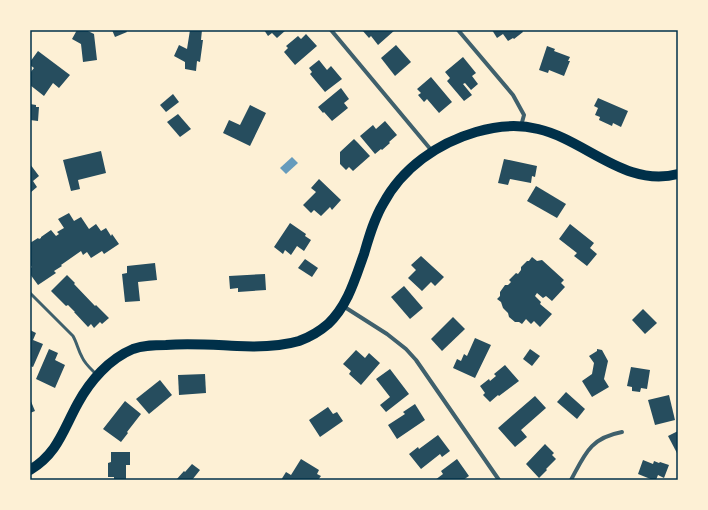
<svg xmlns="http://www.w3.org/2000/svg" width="708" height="510" font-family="'IBM Plex Sans',sans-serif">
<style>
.water{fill:#669bbc}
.building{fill:#264d5e}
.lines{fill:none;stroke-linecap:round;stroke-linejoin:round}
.service{stroke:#3f606c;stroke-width:3}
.minor{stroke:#3f606c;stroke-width:4}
.primary{stroke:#003049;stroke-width:10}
.neatline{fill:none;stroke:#003049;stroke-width:1.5}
</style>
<rect width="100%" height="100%" fill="#fdf0d5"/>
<!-- water -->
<polygon class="water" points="292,157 298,163 286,174 280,168"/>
<!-- building -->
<g class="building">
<polygon points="77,30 86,30 94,34 97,60 83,62 81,44 72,39"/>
<polygon points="112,30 126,30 127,32 115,37"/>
<polygon points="190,30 202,30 201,40 203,40 200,62 197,61 196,71 185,69 185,62 174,56 179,45 187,49"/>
<polygon points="264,30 286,30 277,38 272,33 268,36"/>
<polygon points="362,30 395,30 378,45 371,36 369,38"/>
<polygon points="492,30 522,30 523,32 514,39 513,38 508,41 503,34 497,38"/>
<polygon points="306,34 317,46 295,65 284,52 288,48 286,46 298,36 301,39"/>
<polygon points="396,45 411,62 395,76 381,58"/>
<polygon points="547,46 555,49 554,51 570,57 568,61 570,61 564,76 549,70 548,73 539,70"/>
<polygon points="38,51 70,75 59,88 53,83 44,96 30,85 30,73 34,68 30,65 30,62"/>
<polygon points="463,57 476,73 472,76 478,84 471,90 465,83 463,84 472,95 464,101 447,81 450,78 445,72"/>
<polygon points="319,60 327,70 331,66 342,79 325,92 310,74 312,72 309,68"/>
<polygon points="431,77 452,102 439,113 427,99 424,102 418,95 421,93 417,89"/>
<polygon points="341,88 349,99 344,103 348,108 332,121 324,112 323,113 318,107"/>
<polygon points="173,94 179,102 166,112 160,105"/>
<polygon points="598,98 628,111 621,127 613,123 612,126 599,120 600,117 595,115 598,108 594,106"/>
<polygon points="30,104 36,105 36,107 39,107 38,121 30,120"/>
<polygon points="250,105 266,113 250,146 223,133 229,120 240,125"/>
<polygon points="178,114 191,129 180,137 167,122"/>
<polygon points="385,121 397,135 389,142 390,143 382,150 381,149 375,154 360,136 373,125 376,129"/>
<polygon points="354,139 358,143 370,156 353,171 349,167 346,170 340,164 340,152"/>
<polygon points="101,151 106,173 78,180 80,189 71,191 63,160"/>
<polygon points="504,159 537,166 535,177 532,176 531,183 510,179 508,185 498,183"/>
<polygon points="30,164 39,176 33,181 37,187 30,193"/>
<polygon points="319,179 341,200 332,210 330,207 321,216 314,210 311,213 303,205 316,192 311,188"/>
<polygon points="536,186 566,204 557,218 527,201"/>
<polygon points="69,213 74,221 81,217 89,229 96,224 101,231 106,228 111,236 112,234 119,244 104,254 102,251 91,258 87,252 83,255 81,251 61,265 62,266 54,271 56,273 38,285 30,274 30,269 32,267 30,264 30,243 38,238 39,239 41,238 41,237 51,230 56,236 59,234 57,232 64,228 58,219"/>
<polygon points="290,223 306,234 305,236 311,240 304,251 297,246 291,255 285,250 283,254 274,247"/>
<polygon points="570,224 594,243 590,248 597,254 587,266 574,256 577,253 559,239"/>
<polygon points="421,256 444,277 435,286 431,282 422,291 408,278 416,270 411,265"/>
<polygon points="532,257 537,261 542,260 564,280 561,283 565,287 552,301 546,296 543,298 537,293 535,296 541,302 540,304 552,314 540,327 534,321 531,324 526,319 522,324 519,322 515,322 509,317 508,313 503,308 501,302 497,299 500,296 500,292 505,285 508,285 511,282 509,280 516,273 518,274 521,270 521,267 527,261 529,261"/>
<polygon points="305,259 318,268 312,277 298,268"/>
<polygon points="155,263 157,280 138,282 140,301 125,302 122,274 127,273 127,266"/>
<polygon points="265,274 266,290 238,292 238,288 230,289 229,276"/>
<polygon points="67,275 75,283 74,284 95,306 96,305 109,318 102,324 100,322 94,328 91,324 88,327 74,312 75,312 68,305 66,306 51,291"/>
<polygon points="404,286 423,308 410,319 391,297"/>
<polygon points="643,309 657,323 645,334 632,320"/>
<polygon points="453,317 465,329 442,351 431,339"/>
<polygon points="30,330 36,333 33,340 43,344 33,367 30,366"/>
<polygon points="475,338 491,345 475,378 453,368 457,359 461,361 464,354 467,356"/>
<polygon points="49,349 58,353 55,360 65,365 55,388 36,379"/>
<polygon points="530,349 540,356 532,366 523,359"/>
<polygon points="597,349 602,350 608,361 604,379 609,387 592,397 582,381 592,374 594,363 589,356 597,351"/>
<polygon points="356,350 365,358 369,353 380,363 361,385 349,374 351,371 343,364"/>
<polygon points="505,365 519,381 499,396 498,395 490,402 483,395 485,393 480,386 489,379 490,381 496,376 494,374"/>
<polygon points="631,367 650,370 647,389 641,388 640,392 632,391 632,387 627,386"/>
<polygon points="390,369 409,394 386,412 380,405 390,397 376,379"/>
<polygon points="205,374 206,393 179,395 178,375"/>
<polygon points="160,380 172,395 149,414 136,399"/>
<polygon points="566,392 585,409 577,419 557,402"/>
<polygon points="669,395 675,420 655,425 648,400"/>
<polygon points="535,396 546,408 521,430 527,437 515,447 498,428"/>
<polygon points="30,399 35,411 30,413"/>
<polygon points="125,401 141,414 127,432 128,433 121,442 103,429"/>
<polygon points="415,404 425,420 397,439 388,425 405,414 403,412"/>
<polygon points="328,407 333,414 337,412 343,421 320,437 309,420"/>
<polygon points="678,431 678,455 668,436"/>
<polygon points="438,435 450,451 442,457 440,454 421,469 409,454 418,447 419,449"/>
<polygon points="545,444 554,453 552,455 556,459 546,469 547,470 539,478 526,464"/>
<polygon points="111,452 130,452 130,465 126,465 126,480 114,480 114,477 108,477 108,463 111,462"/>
<polygon points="301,459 319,470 317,474 321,476 318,480 281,480 286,472 291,475"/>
<polygon points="457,459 469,476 463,480 435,480 443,474 441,471"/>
<polygon points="643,460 653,464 654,461 659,463 660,462 669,465 664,478 658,475 656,480 653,480 638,474"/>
<polygon points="192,464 200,470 192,480 176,480 184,471 185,472"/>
</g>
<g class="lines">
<!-- service -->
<path class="service" d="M30,293l43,43c4,7 5,14 9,21 3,7 9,12 14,17"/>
<!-- minor -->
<g class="minor">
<polyline points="331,30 432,151"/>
<polyline points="458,30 513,95 524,115 521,126"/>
<polyline points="343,306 387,334 406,349 416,360 499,480"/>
<path d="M571,480c14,-26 19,-42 51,-48"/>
</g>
<!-- primary -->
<path class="primary" d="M30,470c28,-17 33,-40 48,-67 12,-22 31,-44 55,-54 11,-4 22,-4 33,-4 24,-2 48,0 71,1 21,1 42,1 62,-5 11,-4 21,-10 29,-17 20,-19 27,-45 36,-70 5,-17 10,-35 19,-50 19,-36 55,-61 93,-72 20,-6 42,-8 62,-3 48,11 87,59 140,45"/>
</g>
<!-- border -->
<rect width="708" height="510" fill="none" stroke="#fdf0d5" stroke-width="62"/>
<rect x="31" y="31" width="646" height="448" class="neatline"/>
</svg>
